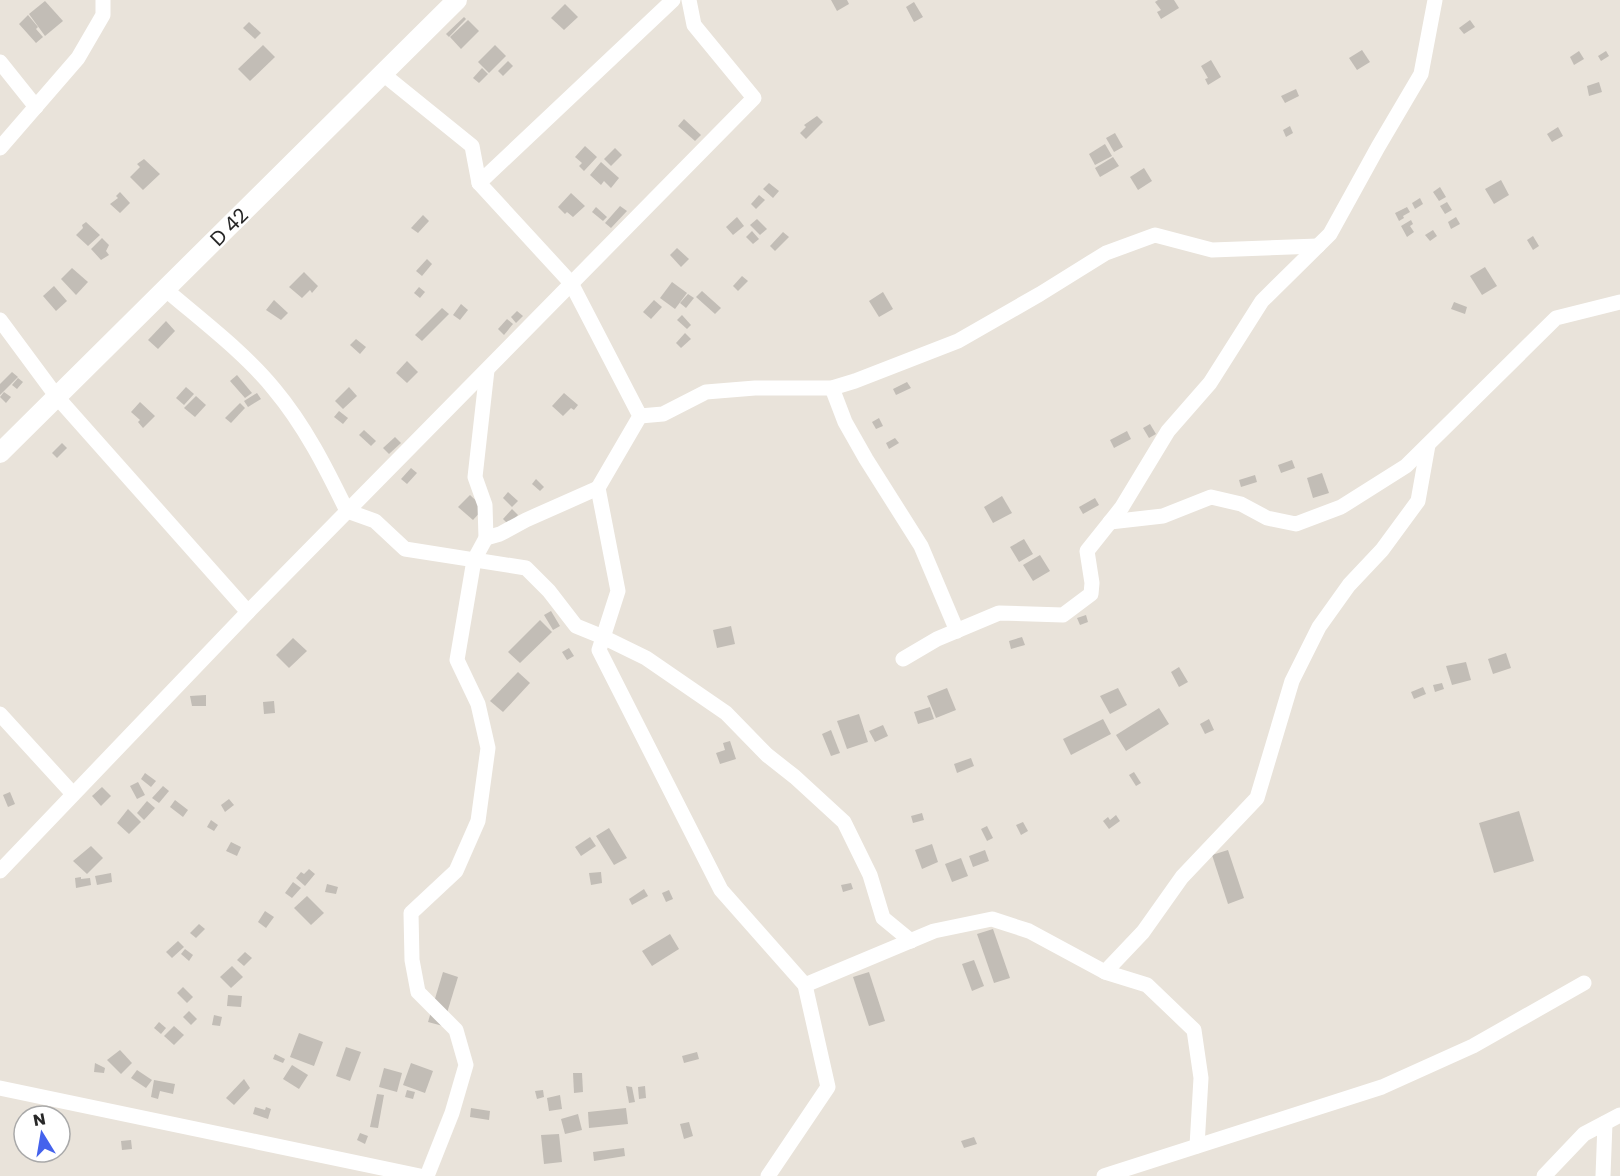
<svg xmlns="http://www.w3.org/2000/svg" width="1620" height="1176" font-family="Poppins,sans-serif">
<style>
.building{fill:#c2bdb6}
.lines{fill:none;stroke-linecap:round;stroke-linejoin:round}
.minor{stroke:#fff;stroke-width:15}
.tertiary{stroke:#fff;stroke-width:20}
.labels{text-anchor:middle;stroke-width:4.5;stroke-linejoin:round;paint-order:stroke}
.street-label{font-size:20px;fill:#282828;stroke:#fff}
</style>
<rect width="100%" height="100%" fill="#e9e3da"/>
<!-- building -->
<g class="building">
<polygon points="831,0 847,0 849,4 837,11"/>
<polygon points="1158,0 1174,0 1179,8 1161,19 1157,12 1161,10 1155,2"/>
<polygon points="45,1 63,21 45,36 29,14"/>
<polygon points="914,2 923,17 914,22 906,7"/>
<polygon points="565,4 578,17 564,30 551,18"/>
<polygon points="28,15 38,27 36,29 43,37 36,43 19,24"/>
<polygon points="464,17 466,19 449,37 446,34"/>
<polygon points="468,20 479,31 461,49 450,37"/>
<polygon points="1470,20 1475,27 1464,34 1459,28"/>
<polygon points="249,22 261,33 255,39 243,28"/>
<polygon points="263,45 275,57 250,81 238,69"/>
<polygon points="495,45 506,56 489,73 478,62"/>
<polygon points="1362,50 1370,62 1357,70 1349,58"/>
<polygon points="1579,51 1584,59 1574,65 1570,57"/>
<polygon points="1606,51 1609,56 1601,61 1598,56"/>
<polygon points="1211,60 1221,77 1208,85 1205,79 1208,78 1201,66"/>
<polygon points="508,61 513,66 503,76 498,71"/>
<polygon points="482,68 488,74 479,83 473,78"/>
<polygon points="1599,82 1602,92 1589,96 1587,86"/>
<polygon points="1296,89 1299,96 1285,103 1281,96"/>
<polygon points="817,116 823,122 806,139 800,133 806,127 804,125"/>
<polygon points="684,119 701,135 695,141 678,126"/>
<polygon points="1290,126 1293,133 1286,137 1283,130"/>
<polygon points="1558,127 1563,136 1552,142 1547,134"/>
<polygon points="1115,133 1123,147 1114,152 1106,138"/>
<polygon points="1105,144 1112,156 1095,165 1089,154"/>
<polygon points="585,146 597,157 584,171 579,166 582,163 575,157"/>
<polygon points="615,148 622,155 611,166 604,159"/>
<polygon points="1113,157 1119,166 1100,177 1095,168"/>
<polygon points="144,159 160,174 143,190 130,177 140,167 137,164"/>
<polygon points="601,162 619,178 611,188 604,181 601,185 590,175"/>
<polygon points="1144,168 1152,181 1138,190 1130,177"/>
<polygon points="1501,180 1509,195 1494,204 1485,189"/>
<polygon points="769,183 779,191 773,198 763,189"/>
<polygon points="1440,187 1446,197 1439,201 1433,192"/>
<polygon points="120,192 130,203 120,213 110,204 118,198 116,196"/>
<polygon points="571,193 585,206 573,217 567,212 565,214 558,207"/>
<polygon points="759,195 765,200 756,209 751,204"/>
<polygon points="1420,198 1423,204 1415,209 1412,203"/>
<polygon points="1447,202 1452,210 1445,214 1440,206"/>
<polygon points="620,206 627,211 611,228 605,223"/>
<polygon points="596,207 607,217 603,221 592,212"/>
<polygon points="1407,207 1410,212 1403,216 1404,218 1399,221 1395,213"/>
<polygon points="423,215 429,221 418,233 411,228"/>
<polygon points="737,217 744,226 733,235 726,227"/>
<polygon points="1456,217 1460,224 1451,229 1448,222"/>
<polygon points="757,219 767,229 760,235 750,225"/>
<polygon points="1411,220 1413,224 1410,226 1414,232 1407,237 1401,226"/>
<polygon points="86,222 100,235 88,246 76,235 83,228 82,225"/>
<polygon points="1433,230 1437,236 1430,241 1425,235"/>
<polygon points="752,231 759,239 753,244 746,237"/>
<polygon points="783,232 789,237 775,251 770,246"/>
<polygon points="1533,236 1539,246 1533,250 1527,240"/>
<polygon points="102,238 109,245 106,251 109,255 101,260 91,249"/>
<polygon points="677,248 689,259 681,267 670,255"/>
<polygon points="427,259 432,264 422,276 416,271"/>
<polygon points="1485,267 1497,286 1482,295 1470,276"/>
<polygon points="72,268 88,282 76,295 61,279"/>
<polygon points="304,272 318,286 312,293 310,290 302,298 289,287"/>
<polygon points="742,276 748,281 738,291 733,286"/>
<polygon points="672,282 687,293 675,309 660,298"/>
<polygon points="54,286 67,301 56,311 43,296"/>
<polygon points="419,287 425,292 420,298 414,293"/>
<polygon points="702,291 721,308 715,314 696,297"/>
<polygon points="883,292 893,309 879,317 869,301"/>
<polygon points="688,294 694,298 686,308 680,303"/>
<polygon points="274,300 288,313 281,320 266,310"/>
<polygon points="654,300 662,307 651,319 643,312"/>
<polygon points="1454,302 1467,307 1465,314 1451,309"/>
<polygon points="461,304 468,310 460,320 453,315"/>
<polygon points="442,308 449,314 422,341 415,335"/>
<polygon points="517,311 523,316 516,323 511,317"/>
<polygon points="682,315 691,325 687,329 677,320"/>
<polygon points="507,319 513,324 504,335 498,329"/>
<polygon points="166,321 175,331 158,349 148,340"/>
<polygon points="685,333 691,339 681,348 676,343"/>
<polygon points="356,339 366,347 360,354 350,345"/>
<polygon points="407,361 418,372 407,383 396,373"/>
<polygon points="12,372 18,377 0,395 0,384"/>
<polygon points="237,375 252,393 245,398 230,381"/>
<polygon points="18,378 23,382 17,389 12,385"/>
<polygon points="907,382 911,388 896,395 893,389"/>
<polygon points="186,387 194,394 184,405 176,398"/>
<polygon points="349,387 357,396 343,409 335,401"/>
<polygon points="4,392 11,397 6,403 0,397"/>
<polygon points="257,393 261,399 248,407 244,401"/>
<polygon points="564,393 578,405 574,410 571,408 563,416 552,406"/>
<polygon points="196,396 206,405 195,417 184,408"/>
<polygon points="140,402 155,416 143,428 138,422 140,420 131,412"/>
<polygon points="240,403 245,408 231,423 225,418"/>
<polygon points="339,411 348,418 343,424 334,417"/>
<polygon points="879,418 883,426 876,429 872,422"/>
<polygon points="1150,424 1156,434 1149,438 1143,428"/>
<polygon points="364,430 376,441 371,446 359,435"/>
<polygon points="1127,431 1131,439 1114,448 1110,440"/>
<polygon points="395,437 401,443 389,454 383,448"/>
<polygon points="895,438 899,443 889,449 886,443"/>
<polygon points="62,443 67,448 57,458 52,453"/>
<polygon points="1292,460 1295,468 1281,473 1278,465"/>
<polygon points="411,468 417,473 407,484 401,479"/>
<polygon points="1322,473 1329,493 1313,498 1307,478"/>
<polygon points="1255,475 1257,482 1241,487 1239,480"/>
<polygon points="536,479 544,487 540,491 532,484"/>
<polygon points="508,492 518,501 512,507 503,498"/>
<polygon points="470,495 484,508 473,520 458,507"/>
<polygon points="1002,496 1012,513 993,523 984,507"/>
<polygon points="1095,498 1099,505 1083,514 1079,507"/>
<polygon points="512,509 518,515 509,525 503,519"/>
<polygon points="1024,539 1033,554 1019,562 1010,547"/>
<polygon points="1040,555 1050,571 1033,581 1023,565"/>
<polygon points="551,611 560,626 553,630 544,615"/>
<polygon points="1086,615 1088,622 1080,625 1077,618"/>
<polygon points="540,620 552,632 520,663 508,652"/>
<polygon points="731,626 735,644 717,648 713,630"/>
<polygon points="1022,637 1025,645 1011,649 1009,641"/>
<polygon points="293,638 307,651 289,668 276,655"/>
<polygon points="569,648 574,656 567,660 562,652"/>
<polygon points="1506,653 1511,668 1493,674 1488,659"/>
<polygon points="1466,662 1471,680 1452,685 1446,666"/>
<polygon points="1179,667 1188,682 1179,687 1171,672"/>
<polygon points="518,672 530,683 503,712 490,701"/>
<polygon points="1442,683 1444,689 1435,692 1433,685"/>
<polygon points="1423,687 1426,694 1414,699 1411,692"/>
<polygon points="947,688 956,710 936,718 927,696"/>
<polygon points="1118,688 1127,705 1110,714 1100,696"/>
<polygon points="206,695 206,706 192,706 190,696"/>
<polygon points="274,701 275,713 264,714 263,702"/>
<polygon points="930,707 934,719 918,724 914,712"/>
<polygon points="1159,708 1169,724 1126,751 1116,735"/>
<polygon points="859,714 868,742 847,749 837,721"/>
<polygon points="1103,719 1111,734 1071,755 1063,739"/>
<polygon points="1209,719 1214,730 1205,734 1200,724"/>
<polygon points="883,725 888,736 875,742 869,731"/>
<polygon points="831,730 840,753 831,756 822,734"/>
<polygon points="730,741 736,759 720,764 716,753 725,750 723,743"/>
<polygon points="971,758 974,766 957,773 954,764"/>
<polygon points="1134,772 1141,783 1136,786 1129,775"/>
<polygon points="145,773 156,781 151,787 141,779"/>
<polygon points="138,782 145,795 137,799 130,786"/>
<polygon points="163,786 169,791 159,803 152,798"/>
<polygon points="102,787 111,796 101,806 92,796"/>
<polygon points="10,792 15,804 8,807 3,795"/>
<polygon points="229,799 234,805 225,812 221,805"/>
<polygon points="175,800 188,810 183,817 170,807"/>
<polygon points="147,801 155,808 144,820 137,813"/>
<polygon points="128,809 141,822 129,834 117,823"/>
<polygon points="1519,811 1534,861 1494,873 1479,823"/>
<polygon points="922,813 924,820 913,823 911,816"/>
<polygon points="1116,815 1120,821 1109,829 1103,821 1108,817 1110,820"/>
<polygon points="211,820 218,825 214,831 207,827"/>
<polygon points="1023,822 1028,831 1021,835 1016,825"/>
<polygon points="987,826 993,838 987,841 981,829"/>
<polygon points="609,828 627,858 614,865 596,836"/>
<polygon points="590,837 596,846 581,856 575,847"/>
<polygon points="231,842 241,847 237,856 226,851"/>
<polygon points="932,844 938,862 922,869 915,850"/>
<polygon points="91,846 103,858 87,874 73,861"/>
<polygon points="985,850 989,861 973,867 969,856"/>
<polygon points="1228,850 1244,898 1228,904 1212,855"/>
<polygon points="961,858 968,876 952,882 945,864"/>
<polygon points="309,869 315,874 305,886 296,878 301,872 304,874"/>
<polygon points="601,872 602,883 591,885 589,873"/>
<polygon points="111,873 112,882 97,885 95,876"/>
<polygon points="81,877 81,879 90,878 91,885 76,888 75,878"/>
<polygon points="293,882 301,888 292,898 285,893"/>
<polygon points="851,883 853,889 843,892 841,885"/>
<polygon points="327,884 338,887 336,894 325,892"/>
<polygon points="644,889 648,896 632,905 629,899"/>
<polygon points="669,890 673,899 666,902 662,893"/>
<polygon points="307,896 324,913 311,925 294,908"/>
<polygon points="265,911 274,917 266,928 258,922"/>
<polygon points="199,924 205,929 196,938 190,933"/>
<polygon points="993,929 1010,978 994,983 977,934"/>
<polygon points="670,934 679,949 652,966 642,951"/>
<polygon points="178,941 184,947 172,958 166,952"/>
<polygon points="185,949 193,955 189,961 181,954"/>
<polygon points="245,952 252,958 244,966 237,960"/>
<polygon points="974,960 984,986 972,991 962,964"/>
<polygon points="232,966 243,977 231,988 220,977"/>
<polygon points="443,972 458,977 443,1026 428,1022"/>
<polygon points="869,972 885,1021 869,1026 853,977"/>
<polygon points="183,987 193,997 187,1003 177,993"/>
<polygon points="228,995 242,996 241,1007 227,1006"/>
<polygon points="189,1011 197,1019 191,1025 183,1017"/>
<polygon points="214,1015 222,1017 220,1026 212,1025"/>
<polygon points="159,1022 166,1028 161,1034 154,1028"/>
<polygon points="174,1026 184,1035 174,1045 164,1036"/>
<polygon points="299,1033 323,1042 314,1066 290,1057"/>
<polygon points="346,1047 361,1052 350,1081 336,1076"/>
<polygon points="120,1050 132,1063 121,1074 107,1060"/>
<polygon points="697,1052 699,1059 684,1063 682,1056"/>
<polygon points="275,1054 285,1059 283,1063 273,1059"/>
<polygon points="95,1063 105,1068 104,1073 94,1072"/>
<polygon points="411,1063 433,1071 425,1093 403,1085"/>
<polygon points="292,1065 308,1075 299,1089 283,1079"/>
<polygon points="384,1068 402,1073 397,1092 379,1087"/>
<polygon points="137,1070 152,1080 146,1088 131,1078"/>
<polygon points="573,1073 582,1073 583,1092 574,1093"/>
<polygon points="244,1079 250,1088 234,1105 226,1098"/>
<polygon points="154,1080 175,1084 173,1094 160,1091 158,1099 151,1097"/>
<polygon points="626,1086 632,1087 635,1102 629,1103"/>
<polygon points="645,1086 646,1098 639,1099 638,1087"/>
<polygon points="407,1090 415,1092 413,1099 405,1097"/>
<polygon points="543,1090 544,1097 537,1099 535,1091"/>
<polygon points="377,1094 384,1095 378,1128 370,1127"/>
<polygon points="560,1095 562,1109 549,1111 547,1098"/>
<polygon points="255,1107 265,1110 266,1107 271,1109 268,1119 253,1114"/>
<polygon points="471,1108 490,1111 489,1120 470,1117"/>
<polygon points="626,1108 628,1124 589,1128 588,1112"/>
<polygon points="578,1114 582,1130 565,1134 561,1119"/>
<polygon points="689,1122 693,1136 684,1139 680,1124"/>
<polygon points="360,1133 368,1136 365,1144 357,1140"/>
<polygon points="559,1134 562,1162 544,1164 541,1135"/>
<polygon points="974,1137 977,1144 964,1148 961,1141"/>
<polygon points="131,1140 132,1149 122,1150 121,1141"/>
<polygon points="624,1148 625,1156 594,1161 593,1152"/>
</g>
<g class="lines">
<!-- minor -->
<g class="minor">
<polyline points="0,62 36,107"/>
<polyline points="383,74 472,146 479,183 571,283 640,416 598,488 618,591 599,650 721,890 805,985 828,1087 768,1176"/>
<polyline points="0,148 78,58 103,15 103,0"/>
<polyline points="479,183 673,0"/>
<path d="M165,289c36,31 80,64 109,100 31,37 52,79 73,122l28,10 30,28 121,19 23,23 27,35 27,11 43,21 80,55 41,42 28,22 49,45 26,53 13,43 28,23"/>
<polyline points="0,320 57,397 248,612"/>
<polyline points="832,388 845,422 866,459 921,546 957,631"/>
<polyline points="640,416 663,414 706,392 755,388 832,388 855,381 958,341 1040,294 1106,253 1155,235 1212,250 1318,246"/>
<polyline points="1110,522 1163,516 1211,497 1241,504 1267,518 1296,524 1341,507 1406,466 1556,318 1620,302"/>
<polyline points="486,538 500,534 526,520 598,488"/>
<polyline points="903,659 937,639 999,613 1063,615 1091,594 1092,583 1087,551 1122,507 1168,431 1210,383 1262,301 1330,234 1378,147 1421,74 1435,0"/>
<polyline points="0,714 73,794"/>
<polyline points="0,871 248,612 754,98 694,25 689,0"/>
<polyline points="1105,972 1143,932 1182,877 1257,798 1292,681 1319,627 1349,585 1382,550 1418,501 1428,445"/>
<polyline points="805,985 934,931 992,919 1029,931 1105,972 1147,985 1194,1030 1201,1078 1197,1146"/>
<polyline points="0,1088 420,1176"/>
<polyline points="427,1176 452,1113 466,1065 456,1030 418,992 412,960 411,913 456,871 478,821 488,748 478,704 457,660 474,560 486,538 485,505 475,477 487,370"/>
<polyline points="1104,1176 1382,1087 1473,1046 1584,983"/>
<polyline points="1544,1176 1584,1134 1620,1115"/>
<polyline points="1603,1176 1605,1123"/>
</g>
<!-- tertiary -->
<polyline class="tertiary" points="0,453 457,0"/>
</g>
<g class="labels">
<!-- street labels -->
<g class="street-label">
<text transform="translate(229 227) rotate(-45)" y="7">D 42</text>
</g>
</g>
<!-- north arrow -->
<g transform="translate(42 1134) rotate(349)"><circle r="28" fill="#ffffff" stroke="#a9a9a9" stroke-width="1.5"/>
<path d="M0-4.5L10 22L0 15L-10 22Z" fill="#4462ec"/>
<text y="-9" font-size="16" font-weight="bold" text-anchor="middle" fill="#282828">N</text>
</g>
</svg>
